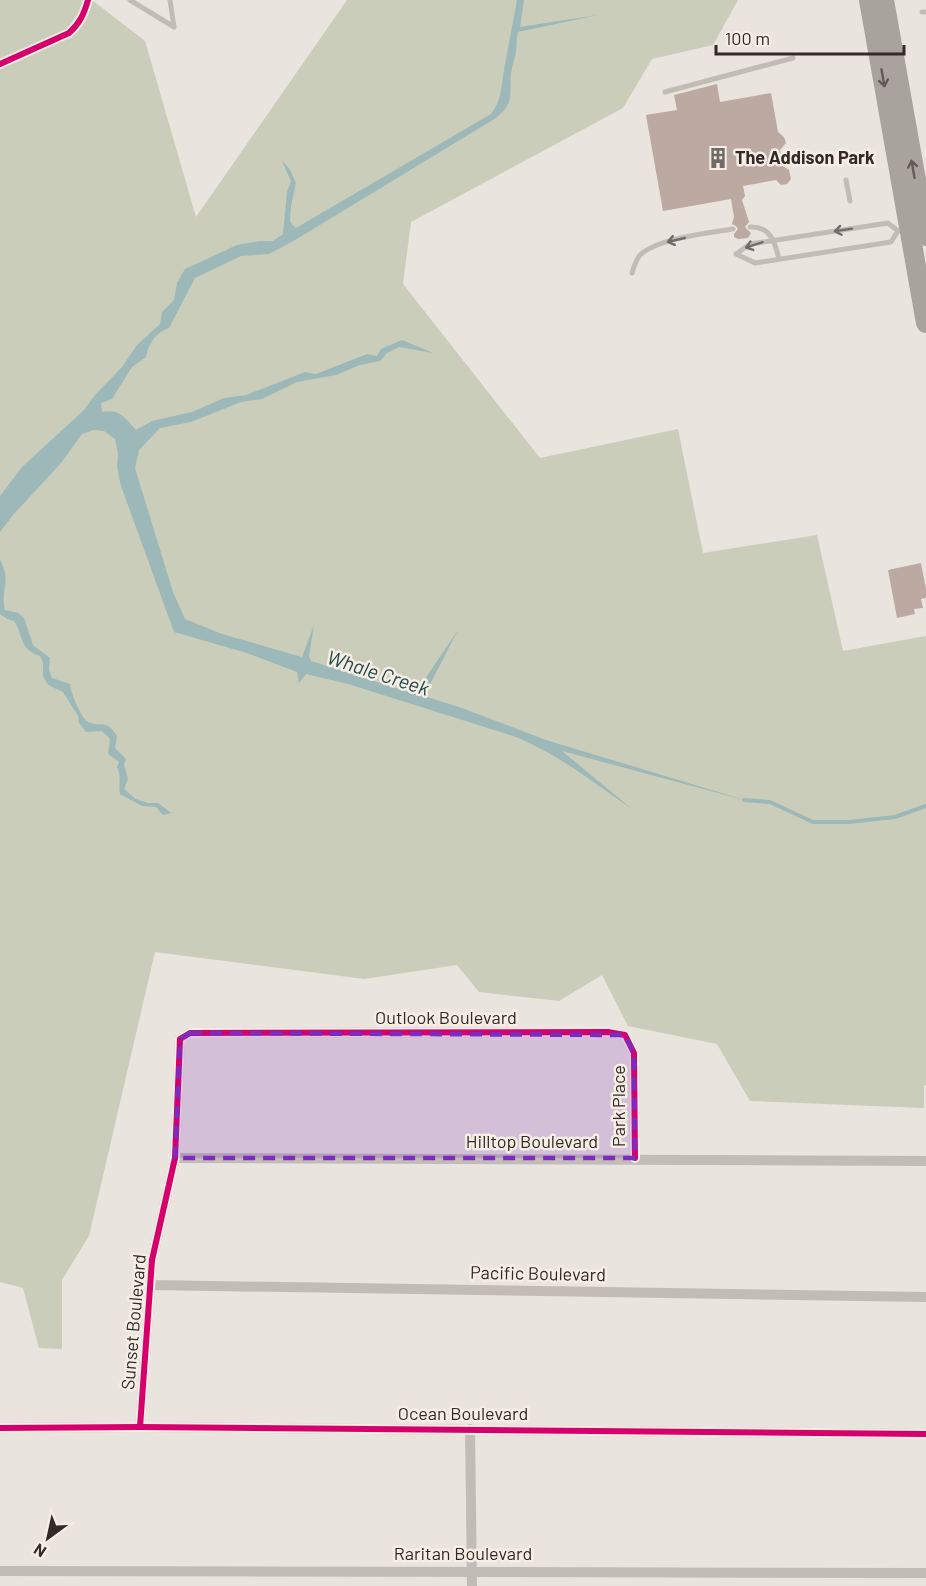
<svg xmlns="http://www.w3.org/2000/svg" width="926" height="1586" font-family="Barlow,sans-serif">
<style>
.green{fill:#cacdba}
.water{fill:#9db8b8}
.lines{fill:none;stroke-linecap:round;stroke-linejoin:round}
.stream{stroke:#9db8b8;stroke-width:4}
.building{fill:#bba9a2}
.lane{stroke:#c2bcb7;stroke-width:5}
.street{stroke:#c2bcb7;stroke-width:10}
.highway{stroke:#a8a39d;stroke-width:20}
.cycleway-casing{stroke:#f6eee5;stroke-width:10}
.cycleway{stroke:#d6006c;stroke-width:6}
.oneway{stroke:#615a56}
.oneway2{stroke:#726c68}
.marked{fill:#7b2cbf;fill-opacity:0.2;stroke:#7b2cbf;stroke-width:4.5;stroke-dasharray:12 8;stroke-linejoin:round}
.labels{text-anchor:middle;stroke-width:5;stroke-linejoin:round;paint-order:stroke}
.poi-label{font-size:18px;font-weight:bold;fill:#312a27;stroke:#f6eee5;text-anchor:start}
.street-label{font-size:18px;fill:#312a27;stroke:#f6eee5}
.water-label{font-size:20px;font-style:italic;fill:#224a4d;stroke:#f6eee5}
</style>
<rect width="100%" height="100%" fill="#e9e4de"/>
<!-- green -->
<polygon class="green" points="0,0 92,0 145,41 196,217 347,0 738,0 713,45 652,59 623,108 411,222 403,284 540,458 678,429 703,553 817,535 843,651 926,636 926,1085 924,1086 924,1108 750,1101 717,1044 628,1026 602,975 559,1001 479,992 457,965 364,979 155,952 89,1236 62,1280 62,1349 39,1348 23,1288 0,1282"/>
<!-- water -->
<g class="water">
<path d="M517,0h7l-4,27 78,-12 -80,17c-2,7 -1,13 -2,20 -1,8 -5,15 -5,23 -2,21 4,27 -15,43l-201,122 -26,14 -28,2 -46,22 -26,50c-14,5 -20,15 -23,29l-14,10 -20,32 -11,4 1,9c18,-3 22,5 34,18l16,-9 40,-9 32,-14 22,-3 59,-23 11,2 51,-20 10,2 4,-7 21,-9 31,13 -34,-6 -12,6 -7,8 -20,4 -24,10 -39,7 -35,17 -21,3 -50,20 -31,6 -21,22 -4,18 38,124 12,27 37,15 80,23 12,-32 -5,31 2,5 104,33 43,-64 -34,66 38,12 84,32 202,61 -186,-50 70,58c-38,-26 -75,-56 -119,-73l-165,-52 -42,-10 -7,9 -2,-11 -50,-19 -73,-21 -53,-146 -4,-19 1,-14 -3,-14 -11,-8 -10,-1 -12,4 -21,29 -48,52 -13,17v-36l22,-29 62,-57 11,-15 27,-28 15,-22 23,-21 2,-12 12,-12 3,-17 8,-14 52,-24 23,-4h13l10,-7 4,-42 4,-11 -10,-22 9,11 6,13 -5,23 -1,16 6,6 195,-114c11,-14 10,-27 13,-44 4,-23 9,-47 13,-70z"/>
<path d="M0,560c12,21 0,30 5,50l13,3 6,5 9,27 17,13 -1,12 3,8 18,6c0,7 12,36 18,38 15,6 17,-4 29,14l-2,12 11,11 -2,5 4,15 -4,10 12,10 12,4h10l13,10 -8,2 -7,-8 -14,-1 -22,-12c-2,-9 2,-18 -3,-27l2,-5 -11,-8 2,-15 -8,-8 -16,1 -7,-9 -1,-7 -15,-24 -15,-7 -5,-9v-13l-3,-7c-22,-8 -15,-18 -26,-35l-7,-2 -7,-5z"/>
</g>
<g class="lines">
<!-- stream -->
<polyline class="stream" points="744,800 770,802 813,822 849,822 895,817 926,806"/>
</g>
<!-- building -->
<g class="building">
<polygon points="717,84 720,102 771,93 778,132 784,137 786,143 780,150 783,166 789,170 791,179 787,184 781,185 776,180 743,186 745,196 742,200 749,222 745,227 751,233 748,238 738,239 734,237 734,234 738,229 736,226 732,224 734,217 731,199 663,211 646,115 677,110 674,95"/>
<polygon points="921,563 926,589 926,598 921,599 923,608 914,609 915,614 897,618 888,570"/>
</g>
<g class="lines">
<!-- lane -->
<g class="lane">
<polyline points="130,0 174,27 170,0"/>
<polyline points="922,12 926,12"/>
<polyline points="665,92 793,58"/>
<polyline points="846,180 850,201"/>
<path d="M750,227c21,-1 25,16 29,32"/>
<polyline points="898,231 888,223 750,244 736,254 755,263 891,242 898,231 906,230"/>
<path d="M632,273c2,-7 4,-13 8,-18 18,-17 68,-22 93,-26"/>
</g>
<!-- street -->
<g class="street">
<path d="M0,64l69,-31c11,-10 15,-19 19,-33"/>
<polyline points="175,1158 926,1161"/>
<polyline points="150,1285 926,1297"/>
<polyline points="140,1427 152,1260 175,1158 180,1039 190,1033 608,1032 625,1035 634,1053 635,1158"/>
<polyline points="0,1428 140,1427 926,1434"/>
<polyline points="470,1429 472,1586"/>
<polyline points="0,1571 926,1573"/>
</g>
<!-- highway -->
<g class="highway">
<polyline points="869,0 926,323"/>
<polyline points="884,0 926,236"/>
</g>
<defs>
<g id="cycleway">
<path d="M0,64l69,-31c11,-10 15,-19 19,-33"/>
<polyline points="140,1427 152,1260 175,1158 180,1039 190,1033 608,1032 625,1035 634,1053 635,1158"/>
<polyline points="0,1428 140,1427 926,1434"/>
</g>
</defs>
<!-- cycleway casing -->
<use href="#cycleway" class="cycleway-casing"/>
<!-- cycleway -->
<use href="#cycleway" class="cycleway"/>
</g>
<!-- one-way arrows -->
<defs><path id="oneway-shaft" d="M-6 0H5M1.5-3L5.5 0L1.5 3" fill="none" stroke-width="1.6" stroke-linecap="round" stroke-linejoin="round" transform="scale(1.5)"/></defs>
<g class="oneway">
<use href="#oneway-shaft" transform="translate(883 78) rotate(80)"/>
<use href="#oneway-shaft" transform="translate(913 169) rotate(-100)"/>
</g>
<g class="oneway2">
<use href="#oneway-shaft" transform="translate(843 230) rotate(171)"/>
<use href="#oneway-shaft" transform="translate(676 240) rotate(167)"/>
<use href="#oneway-shaft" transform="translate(754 245) rotate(162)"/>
</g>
<!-- marked area -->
<path class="marked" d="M190,1033l435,2 9,18 1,105h-460l5,-119z"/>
<!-- icons -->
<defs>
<symbol id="building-bare" viewBox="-9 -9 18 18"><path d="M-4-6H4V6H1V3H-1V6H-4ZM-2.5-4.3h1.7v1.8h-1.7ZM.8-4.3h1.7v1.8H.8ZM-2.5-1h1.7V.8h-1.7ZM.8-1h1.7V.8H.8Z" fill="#716b67" stroke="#f6eee5" stroke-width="2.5" paint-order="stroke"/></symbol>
</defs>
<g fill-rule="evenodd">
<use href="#building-bare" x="703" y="143" width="30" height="30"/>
</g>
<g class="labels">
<!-- poi labels -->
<g class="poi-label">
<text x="735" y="164">The Addison Park</text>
</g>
<!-- street labels -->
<g class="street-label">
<text x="446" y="1024">Outlook Boulevard</text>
<text transform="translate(619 1106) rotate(-90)" y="6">Park Place</text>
<text x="532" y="1148">Hilltop Boulevard</text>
<text transform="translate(538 1274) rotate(1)" y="6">Pacific Boulevard</text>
<text transform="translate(134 1322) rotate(-85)" y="6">Sunset Boulevard</text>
<text x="463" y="1420">Ocean Boulevard</text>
<text x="463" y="1560">Raritan Boulevard</text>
</g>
<!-- water labels -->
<g class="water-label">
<text transform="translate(378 673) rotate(18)" y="7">Whale Creek</text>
</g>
</g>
<!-- north arrow -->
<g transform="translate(48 1538) rotate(213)" stroke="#f6eee5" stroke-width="4.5" paint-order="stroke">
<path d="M0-4.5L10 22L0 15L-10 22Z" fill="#312a27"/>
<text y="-9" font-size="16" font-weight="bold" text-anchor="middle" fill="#312a27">N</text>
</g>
<!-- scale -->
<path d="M716 45v9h188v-9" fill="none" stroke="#312a27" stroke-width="3"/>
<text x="725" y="45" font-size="18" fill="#312a27" stroke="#f6eee5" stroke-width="4.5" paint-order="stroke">100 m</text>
</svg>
